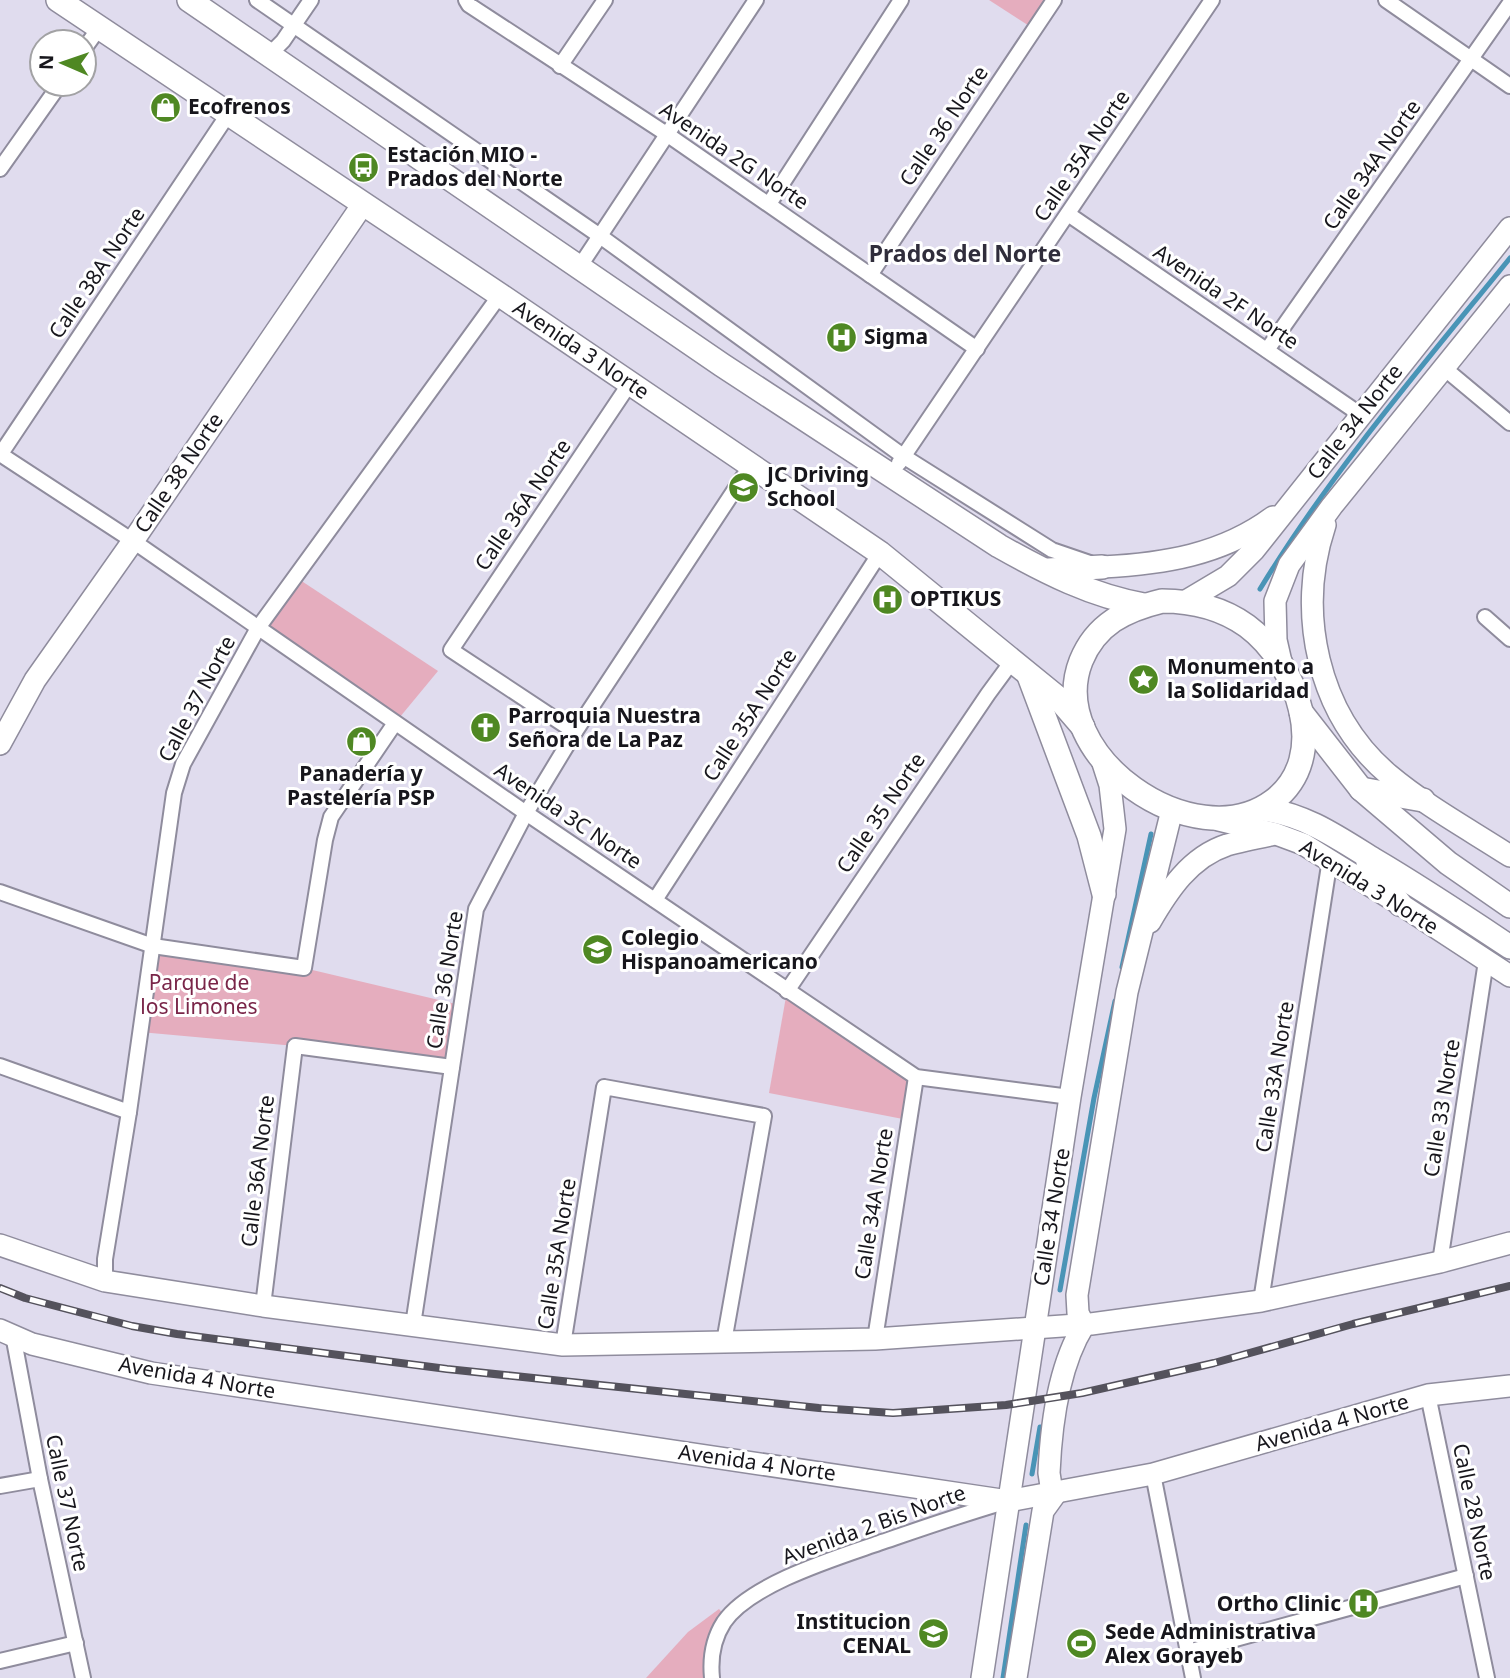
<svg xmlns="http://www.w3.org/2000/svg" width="1510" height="1678" font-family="'Noto Sans',sans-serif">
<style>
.green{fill:#e5adbe}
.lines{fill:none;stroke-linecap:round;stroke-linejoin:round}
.stream{stroke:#4994b6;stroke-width:5}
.street-casing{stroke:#8f8c9d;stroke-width:18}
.secondary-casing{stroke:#8f8c9d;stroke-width:24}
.primary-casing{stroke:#8f8c9d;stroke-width:26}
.street{stroke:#fff;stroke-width:14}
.secondary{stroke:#fff;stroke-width:21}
.primary{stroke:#fff;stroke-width:23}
.rail-casing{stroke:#54525c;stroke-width:8}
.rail{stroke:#fff;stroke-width:5;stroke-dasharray:16;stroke-linecap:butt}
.labels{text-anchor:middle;stroke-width:6;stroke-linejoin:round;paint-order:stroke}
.poi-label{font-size:21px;font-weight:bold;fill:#17161c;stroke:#fff;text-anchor:start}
.street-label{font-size:21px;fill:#17161c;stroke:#fff}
.park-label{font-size:21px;fill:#792548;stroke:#fff}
.neighbourhood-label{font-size:23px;font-weight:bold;fill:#302d3b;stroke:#fff}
</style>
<rect width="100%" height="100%" fill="#e0dcee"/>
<!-- green -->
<g class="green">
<polygon points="989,0 1054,0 1034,29"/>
<polygon points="297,578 438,671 395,723 258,628"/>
<polygon points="153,946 304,968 460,1005 452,1067 295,1046 140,1032"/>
<polygon points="787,991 916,1077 908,1120 769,1093"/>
<polygon points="719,1609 725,1616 712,1678 646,1678 688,1632"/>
</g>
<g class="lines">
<!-- stream -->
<g class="stream">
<path d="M1260,589c72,-118 163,-224 250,-331"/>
<polyline points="1122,967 1151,834"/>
<polyline points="1060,1290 1094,1098 1115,1001"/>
<polyline points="1032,1474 1040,1427"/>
<polyline points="1003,1678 1026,1525"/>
</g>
<defs>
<g id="street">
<polyline points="257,0 600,236 903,456 1052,550 1090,563"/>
<polyline points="466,0 469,5 668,135 977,349"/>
<polyline points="1386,0 1510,86"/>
<polyline points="84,49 99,28"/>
<polyline points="270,54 283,41 311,0"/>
<polyline points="560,66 605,0"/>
<polyline points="0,169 60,84"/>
<polyline points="769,204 901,0"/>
<polyline points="1068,214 1361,415"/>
<polyline points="580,266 756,0"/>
<polyline points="870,275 1054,0"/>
<polyline points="1267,350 1510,3"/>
<polyline points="1444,368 1510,423"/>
<polyline points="0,454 133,541 526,813 916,1077 1070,1097"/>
<polyline points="0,455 229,113"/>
<polyline points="899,463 1212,0"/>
<polyline points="1485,617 1510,639"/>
<polyline points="575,732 451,650 630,383"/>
<polyline points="0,892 153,946 304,968 325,840 331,817 395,723"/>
<polyline points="655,900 880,553"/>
<polyline points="787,991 988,694 1013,660"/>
<polyline points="0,1066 129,1112"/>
<polyline points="1440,1262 1486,961"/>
<polyline points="105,1281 105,1259 129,1112 174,793 183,764 258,628 500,295"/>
<polyline points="1261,1301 1330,859"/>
<polyline points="263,1306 295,1046 452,1067"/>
<polyline points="413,1325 476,909 526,813 575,732 751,465"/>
<polyline points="13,1335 40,1479 83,1678"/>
<polyline points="875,1339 916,1077"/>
<polyline points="563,1345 604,1087 764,1116 724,1342"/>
<polyline points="1428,1395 1487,1678"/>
<polyline points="1153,1474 1193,1678"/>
<polyline points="0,1486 40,1479"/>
<polyline points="1188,1652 1466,1576"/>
<polyline points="0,1661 76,1643"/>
<path d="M712,1678c-2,-20 1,-39 12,-56 26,-38 112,-64 155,-79 41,-14 81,-28 122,-40"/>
</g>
<g id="secondary">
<path d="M1325,525c-29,87 -8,189 64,250 37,31 81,55 121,81"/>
<path d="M1102,567c61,-3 120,-12 171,-50"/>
<polyline points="1186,601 1228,576 1254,550 1510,228"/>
<polyline points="1281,662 1276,640 1275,601 1289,565 1332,506 1510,286"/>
<polyline points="0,744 35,680 133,541 363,204"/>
<polyline points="1219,820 1276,834 1303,844 1400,904 1510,976"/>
<path d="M1150,922c18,-31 40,-65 77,-77 14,-4 29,-7 44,-10"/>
<polyline points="0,1245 105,1281 263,1306 563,1345 875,1339 1091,1324 1261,1301 1440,1262 1510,1243"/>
<polyline points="0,1330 32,1344 151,1373 1008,1501 1153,1474 1428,1395 1510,1386"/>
<polyline points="982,1678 1070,1097 1115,829 1110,785 1101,757"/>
<path d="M1016,1678l27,-167 13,-18 -5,-7 -2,-13c2,-47 10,-108 35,-148l-6,-12 -1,-18 50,-303 45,-182"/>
</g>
<g id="primary">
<polyline points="58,0 500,295 880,553 1058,698 1083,727"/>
<path d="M189,0l533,365 277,181c46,26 93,50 145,59"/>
<polyline points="1049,570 1102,567"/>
<path d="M1162,601c31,0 60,7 85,25 50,37 85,131 26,175 -79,59 -229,-46 -192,-140 15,-37 44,-51 81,-60z"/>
<polyline points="1029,676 1089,836 1104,894"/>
<polyline points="1301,712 1361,789 1448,863 1510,906"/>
<polyline points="1361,789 1423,800"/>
<path d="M1263,809c43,6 74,28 111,51 46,27 91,57 136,87"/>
<polyline points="1368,862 1400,904"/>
</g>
</defs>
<!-- street casing -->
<use href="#street" class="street-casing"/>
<!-- secondary casing -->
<use href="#secondary" class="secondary-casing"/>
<!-- primary casing -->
<use href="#primary" class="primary-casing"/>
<!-- street -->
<use href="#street" class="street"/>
<!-- secondary -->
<use href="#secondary" class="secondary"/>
<!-- primary -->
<use href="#primary" class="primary"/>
<defs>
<polyline id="rail" points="0,1288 25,1298 132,1326 177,1334 447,1369 819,1408 893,1413 1006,1405 1082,1393 1214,1363 1353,1324 1510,1286"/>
</defs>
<!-- rail casing -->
<use href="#rail" class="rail-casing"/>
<!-- rail -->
<use href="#rail" class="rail"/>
</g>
<!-- icons -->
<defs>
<symbol id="shop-disc" viewBox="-11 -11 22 22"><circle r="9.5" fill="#4f8823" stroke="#fff"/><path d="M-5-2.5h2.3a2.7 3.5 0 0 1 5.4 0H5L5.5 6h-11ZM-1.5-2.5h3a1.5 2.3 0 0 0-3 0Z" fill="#fff"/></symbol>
<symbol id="bus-disc" viewBox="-11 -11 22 22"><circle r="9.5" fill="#4f8823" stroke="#fff"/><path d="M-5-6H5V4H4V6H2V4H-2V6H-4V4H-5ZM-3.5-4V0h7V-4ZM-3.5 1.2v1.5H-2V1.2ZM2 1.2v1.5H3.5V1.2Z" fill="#fff"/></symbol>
<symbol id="hospital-disc" viewBox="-11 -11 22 22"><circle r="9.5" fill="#4f8823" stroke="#fff"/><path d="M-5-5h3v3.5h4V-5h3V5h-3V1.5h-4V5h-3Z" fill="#fff"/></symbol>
<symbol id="school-disc" viewBox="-11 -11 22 22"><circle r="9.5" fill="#4f8823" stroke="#fff"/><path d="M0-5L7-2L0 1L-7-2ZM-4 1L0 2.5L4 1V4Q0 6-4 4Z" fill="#fff"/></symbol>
<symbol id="sight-disc" viewBox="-11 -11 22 22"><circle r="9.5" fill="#4f8823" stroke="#fff"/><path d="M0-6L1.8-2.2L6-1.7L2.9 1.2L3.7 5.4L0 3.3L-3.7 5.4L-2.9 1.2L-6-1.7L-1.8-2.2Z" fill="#fff"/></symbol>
<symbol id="church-disc" viewBox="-11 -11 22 22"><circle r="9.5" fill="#4f8823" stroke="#fff"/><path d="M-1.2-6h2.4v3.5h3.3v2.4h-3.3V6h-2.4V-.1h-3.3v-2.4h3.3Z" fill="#fff"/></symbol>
<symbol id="university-disc" viewBox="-11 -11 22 22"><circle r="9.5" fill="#4f8823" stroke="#fff"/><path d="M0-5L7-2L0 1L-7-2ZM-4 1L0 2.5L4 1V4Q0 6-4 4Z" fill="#fff"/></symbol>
<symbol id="stadium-disc" viewBox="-11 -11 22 22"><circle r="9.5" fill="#4f8823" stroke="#fff"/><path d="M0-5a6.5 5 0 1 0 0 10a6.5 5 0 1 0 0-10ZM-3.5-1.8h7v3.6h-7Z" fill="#fff"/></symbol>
</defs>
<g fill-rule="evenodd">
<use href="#shop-disc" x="148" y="90" width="35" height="35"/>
<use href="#bus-disc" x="346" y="150" width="35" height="35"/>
<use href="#hospital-disc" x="824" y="320" width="35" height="35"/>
<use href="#school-disc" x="726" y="470" width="35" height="35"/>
<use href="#hospital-disc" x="870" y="582" width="35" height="35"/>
<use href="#sight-disc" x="1126" y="662" width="35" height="35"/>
<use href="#church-disc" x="468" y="710" width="35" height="35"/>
<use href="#shop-disc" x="344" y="724" width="35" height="35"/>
<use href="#university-disc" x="580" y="932" width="35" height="35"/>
<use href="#hospital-disc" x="1346" y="1586" width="35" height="35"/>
<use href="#school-disc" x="916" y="1616" width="35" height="35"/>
<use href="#stadium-disc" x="1064" y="1626" width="35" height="35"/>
</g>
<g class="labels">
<!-- poi labels -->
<g class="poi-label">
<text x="188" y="114">Ecofrenos</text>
<text x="387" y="162">Estación MIO -<tspan x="387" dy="24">Prados del Norte</tspan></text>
<text x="864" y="344">Sigma</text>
<text x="767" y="482">JC Driving<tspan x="767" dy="24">School</tspan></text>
<text x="910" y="606">OPTIKUS</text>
<text x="1167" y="674">Monumento a<tspan x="1167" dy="24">la Solidaridad</tspan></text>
<text x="508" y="723">Parroquia Nuestra<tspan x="508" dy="24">Señora de La Paz</tspan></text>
<text x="361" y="781" text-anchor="middle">Panadería y<tspan x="361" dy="24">Pastelería PSP</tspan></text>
<text x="621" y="945">Colegio<tspan x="621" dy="24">Hispanoamericano</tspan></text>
<text x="1341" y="1611" text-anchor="end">Ortho Clinic</text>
<text x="911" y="1629" text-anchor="end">Institucion<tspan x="911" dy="24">CENAL</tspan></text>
<text x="1105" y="1639">Sede Administrativa<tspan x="1105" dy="24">Alex Gorayeb</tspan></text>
</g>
<!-- street labels -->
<g class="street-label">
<text transform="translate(944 126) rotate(-56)" y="7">Calle 36 Norte</text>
<text transform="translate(734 156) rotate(34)" y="7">Avenida 2G Norte</text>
<text transform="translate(1082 156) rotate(-56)" y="7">Calle 35A Norte</text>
<text transform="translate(1372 165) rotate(-55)" y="7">Calle 34A Norte</text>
<text transform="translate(97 273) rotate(-56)" y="7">Calle 38A Norte</text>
<text transform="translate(1226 297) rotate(34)" y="7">Avenida 2F Norte</text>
<text transform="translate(581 350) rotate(34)" y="7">Avenida 3 Norte</text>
<text transform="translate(1355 422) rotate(-52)" y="7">Calle 34 Norte</text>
<text transform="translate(179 473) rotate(-56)" y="7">Calle 38 Norte</text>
<text transform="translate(523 505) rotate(-56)" y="7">Calle 36A Norte</text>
<text transform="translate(197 699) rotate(-62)" y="7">Calle 37 Norte</text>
<text transform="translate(750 715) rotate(-57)" y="7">Calle 35A Norte</text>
<text transform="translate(881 813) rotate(-56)" y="7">Calle 35 Norte</text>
<text transform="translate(568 816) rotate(34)" y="7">Avenida 3C Norte</text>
<text transform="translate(1369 887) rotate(32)" y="7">Avenida 3 Norte</text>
<text transform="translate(445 980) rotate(-81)" y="7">Calle 36 Norte</text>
<text transform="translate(1275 1077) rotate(-81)" y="7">Calle 33A Norte</text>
<text transform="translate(1442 1108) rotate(-81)" y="7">Calle 33 Norte</text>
<text transform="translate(258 1171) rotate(-83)" y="7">Calle 36A Norte</text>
<text transform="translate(874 1204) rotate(-81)" y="7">Calle 34A Norte</text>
<text transform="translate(1052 1217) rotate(-81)" y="7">Calle 34 Norte</text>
<text transform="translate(557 1254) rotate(-81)" y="7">Calle 35A Norte</text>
<text transform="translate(197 1378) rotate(10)" y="7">Avenida 4 Norte</text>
<text transform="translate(1332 1423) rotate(-16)" y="7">Avenida 4 Norte</text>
<text transform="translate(757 1463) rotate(8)" y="7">Avenida 4 Norte</text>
<text transform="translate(67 1503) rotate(78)" y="7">Calle 37 Norte</text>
<text transform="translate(1474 1512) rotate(78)" y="7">Calle 28 Norte</text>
<text transform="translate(874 1525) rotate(-20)" y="7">Avenida 2 Bis Norte</text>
</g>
<!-- park labels -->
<g class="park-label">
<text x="199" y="990">Parque de<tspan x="199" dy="24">los Limones</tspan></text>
</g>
<!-- neighbourhood labels -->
<g class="neighbourhood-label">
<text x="965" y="262">Prados del Norte</text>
</g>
</g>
<!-- north arrow -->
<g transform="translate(63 63) rotate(272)"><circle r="33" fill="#ffffff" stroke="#a2a2a4" stroke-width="2"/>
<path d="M0-5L12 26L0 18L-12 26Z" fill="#4f8823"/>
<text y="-10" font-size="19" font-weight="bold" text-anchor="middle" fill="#17161c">N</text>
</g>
</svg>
